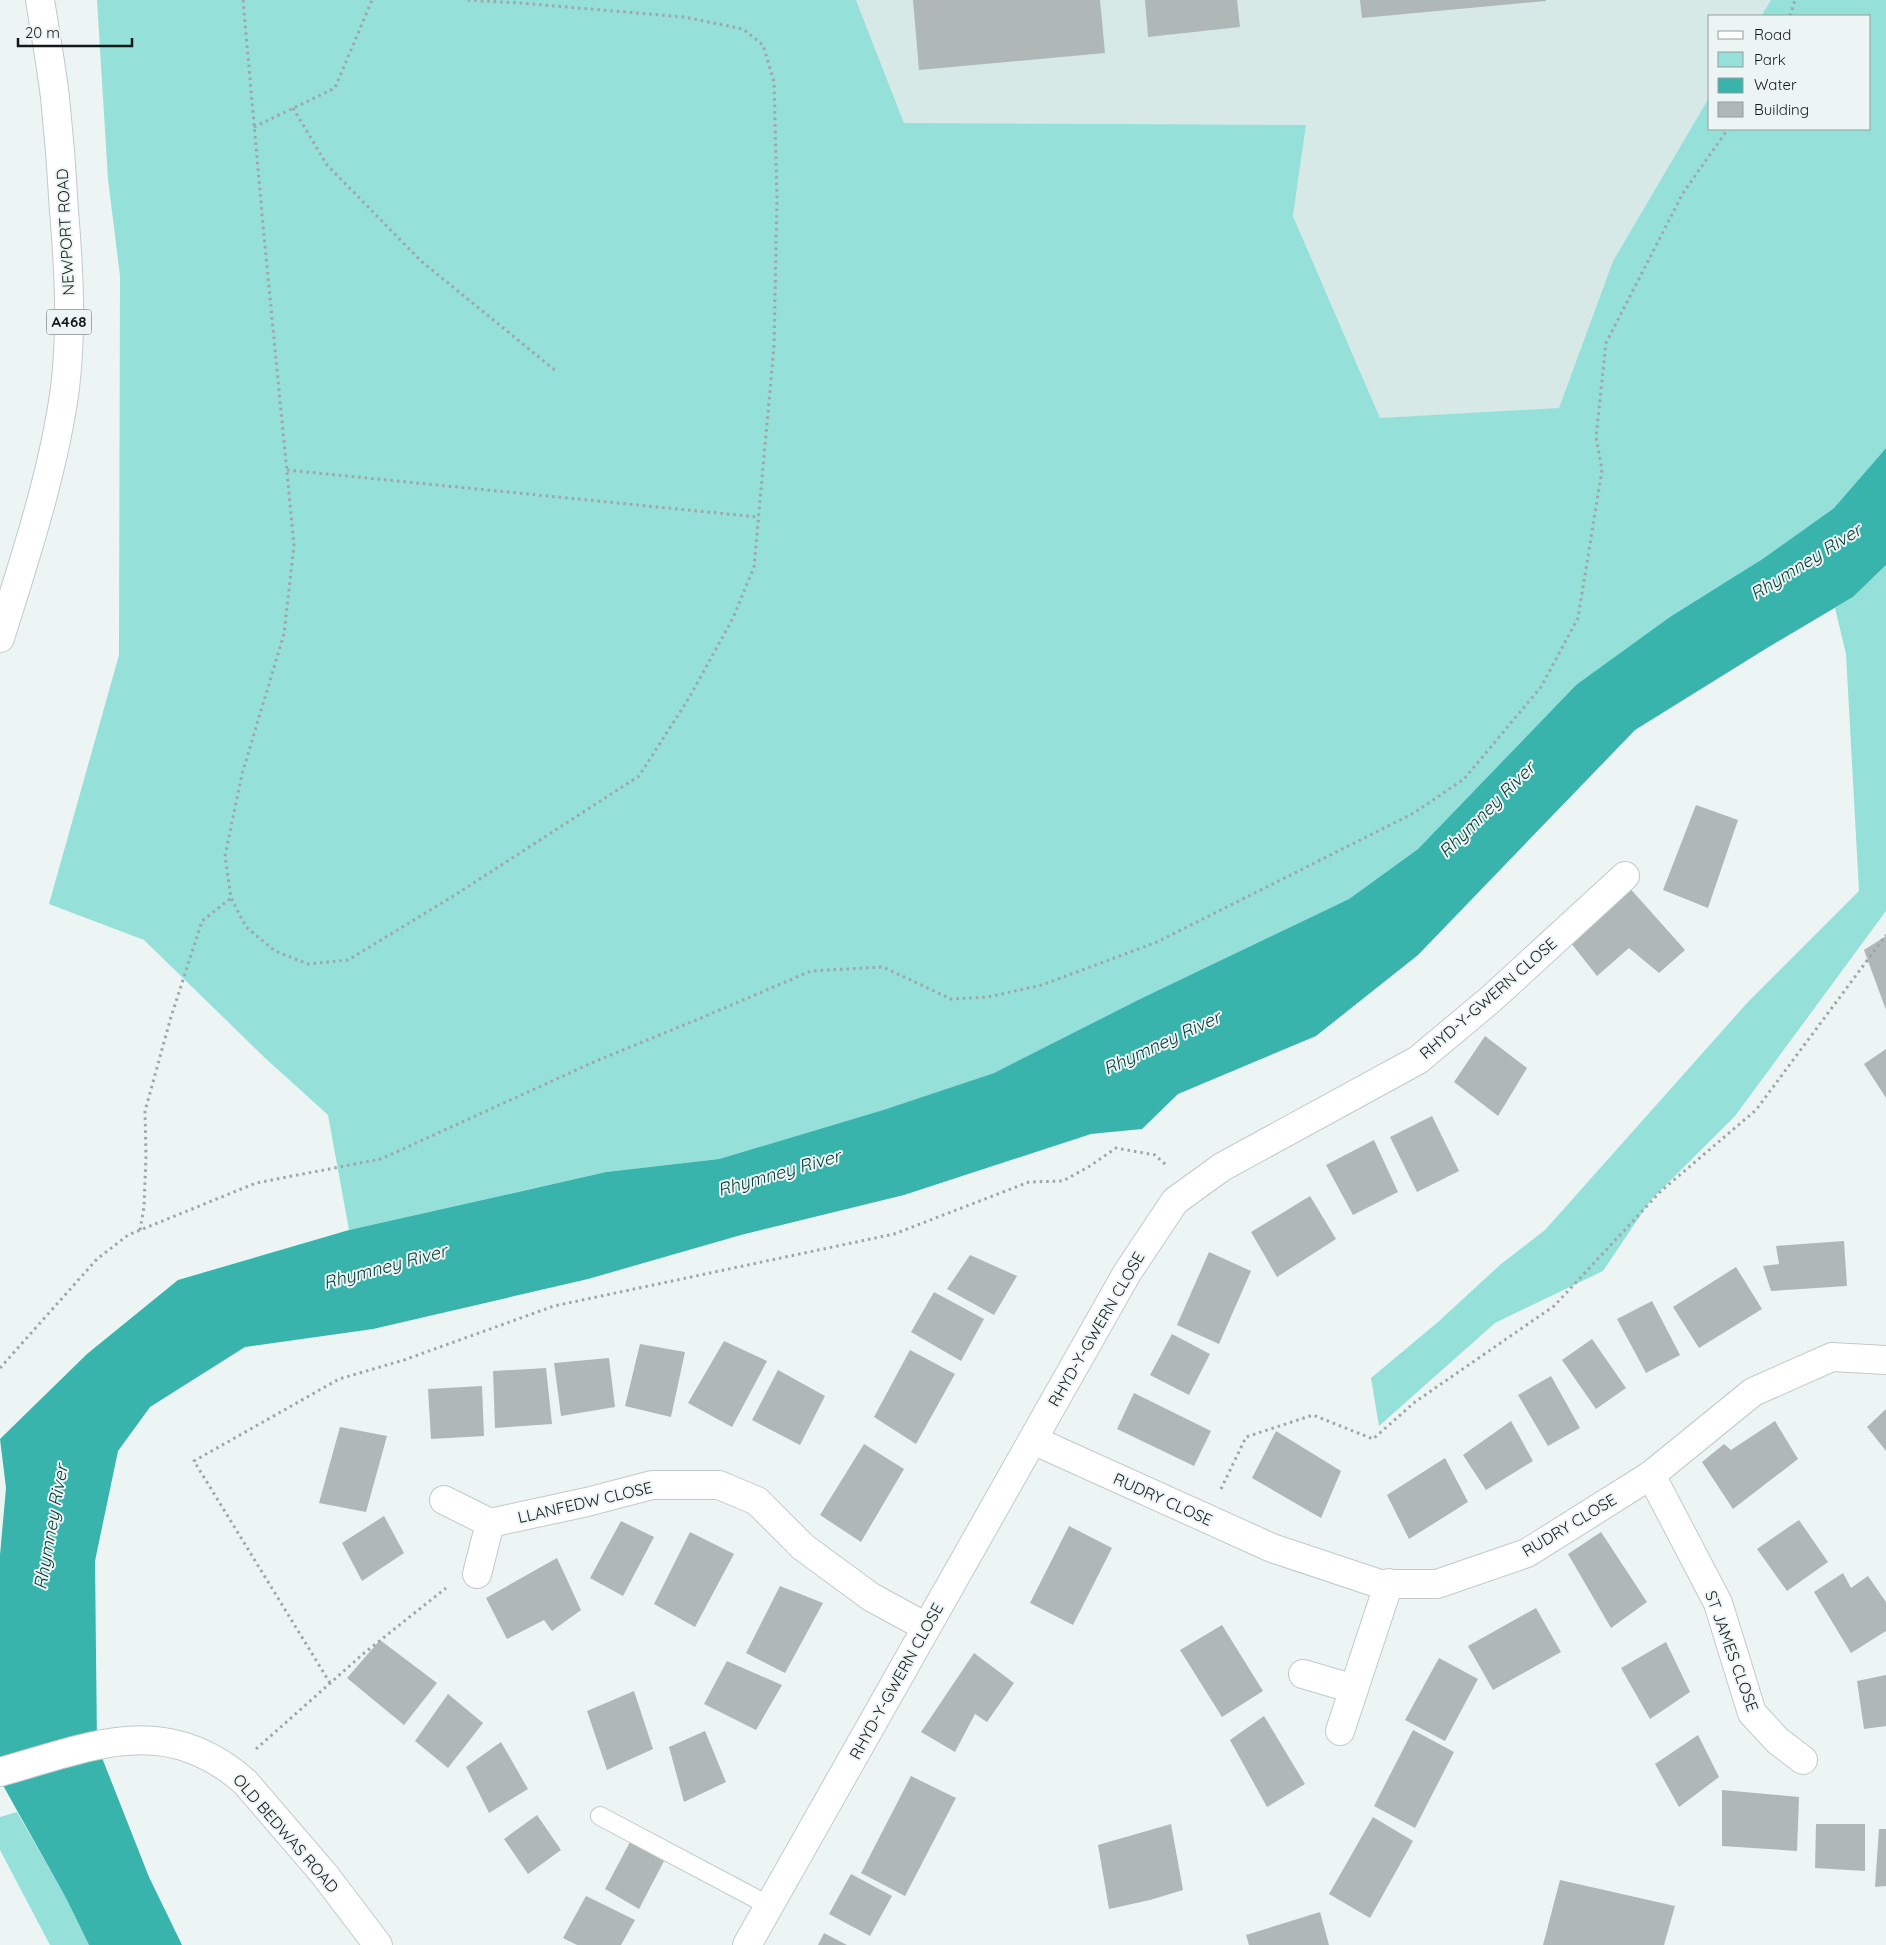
<svg xmlns="http://www.w3.org/2000/svg" width="1886" height="1945" font-family="Quicksand,sans-serif">
<style>
.built{fill:#d6e9e7}
.green{fill:#95e0d9}
.water{fill:#39b4ac}
.building{fill:#afb8b7}
.lines{fill:none;stroke-linecap:round;stroke-linejoin:round}
.lane-casing{stroke:#c2cac9;stroke-width:20}
.street-casing{stroke:#c2cac9;stroke-width:30}
.primary-casing{stroke:#c2cac9;stroke-width:30}
.path{stroke:#a0a6a6;stroke-width:3;stroke-dasharray:2.5 4;stroke-linecap:butt}
.lane{stroke:#fff;stroke-width:18}
.street{stroke:#fff;stroke-width:28}
.primary{stroke:#fff;stroke-width:28}
.labels{text-anchor:middle;stroke-width:4;stroke-linejoin:round;paint-order:stroke}
.shield{fill:#ecf5f4;stroke:#565a5a;stroke-width:1}
.shield-label{font-size:15px;font-weight:bold;fill:#151818}
.street-label{font-size:16px;fill:#151818;stroke:#ecf5f4}
.water-label{font-size:18px;font-style:italic;fill:#003835;stroke:#ecf5f4}
</style>
<rect width="100%" height="100%" fill="#ecf5f4"/>
<!-- built -->
<polygon class="built" points="856,0 1771,0 1761,16 1710,16 1710,96 1613,261 1559,409 1380,418 1293,216 1306,125 904,123"/>
<!-- green -->
<g class="green">
<polygon points="97,0 856,0 904,123 1306,125 1293,216 1380,418 1559,408 1613,261 1710,96 1710,129 1870,129 1870,16 1761,16 1771,0 1886,0 1886,448 1834,508 1761,560 1576,685 1418,849 1349,899 1140,999 994,1073 883,1110 719,1159 606,1172 349,1230 328,1115 264,1057 144,940 49,904 119,655 120,276 108,179"/>
<polygon points="1886,565 1886,911 1735,1116 1650,1201 1603,1271 1495,1323 1379,1426 1371,1378 1438,1322 1501,1264 1545,1230 1747,1003 1859,891 1846,654 1835,608 1853,597"/>
<polygon points="17,1812 66,1898 89,1945 50,1945 0,1850 0,1817"/>
</g>
<!-- water -->
<polygon class="water" points="1886,448 1886,565 1853,597 1767,648 1635,730 1418,955 1316,1036 1178,1094 1142,1129 1091,1134 904,1195 741,1235 588,1279 373,1329 245,1347 150,1407 118,1451 95,1561 97,1745 149,1877 182,1945 89,1945 66,1898 0,1780 0,1555 6,1488 0,1439 87,1354 178,1280 349,1230 469,1203 606,1172 719,1159 883,1110 994,1073 1140,999 1349,899 1418,849 1576,685 1670,617 1761,560 1834,508"/>
<!-- building -->
<g class="building">
<polygon points="913,0 1100,0 1105,53 919,70"/>
<polygon points="1145,0 1237,0 1240,27 1148,37"/>
<polygon points="1360,0 1546,0 1546,1 1362,18"/>
<polygon points="1696,805 1738,820 1708,908 1663,890"/>
<polygon points="1627,885 1685,950 1659,973 1629,948 1597,976 1567,938"/>
<polygon points="1886,936 1886,1010 1864,950"/>
<polygon points="1485,1036 1527,1068 1498,1116 1454,1082"/>
<polygon points="1886,1049 1886,1098 1864,1064"/>
<polygon points="1432,1116 1459,1171 1417,1192 1390,1137"/>
<polygon points="1374,1140 1398,1192 1353,1215 1326,1165"/>
<polygon points="1310,1196 1336,1239 1277,1277 1251,1232"/>
<polygon points="1844,1241 1847,1286 1771,1291 1763,1266 1779,1264 1776,1246"/>
<polygon points="1209,1252 1251,1271 1219,1344 1177,1325"/>
<polygon points="970,1255 1017,1276 994,1315 947,1289"/>
<polygon points="1736,1267 1762,1309 1699,1348 1673,1307"/>
<polygon points="934,1292 984,1319 961,1361 911,1332"/>
<polygon points="1652,1301 1680,1355 1646,1373 1617,1319"/>
<polygon points="1172,1334 1210,1354 1189,1395 1150,1375"/>
<polygon points="1592,1339 1626,1388 1596,1409 1562,1360"/>
<polygon points="724,1341 767,1361 732,1427 688,1403"/>
<polygon points="640,1344 685,1352 671,1417 625,1406"/>
<polygon points="910,1350 955,1374 916,1444 874,1417"/>
<polygon points="609,1358 615,1407 561,1416 554,1363"/>
<polygon points="546,1368 552,1424 495,1428 493,1371"/>
<polygon points="778,1370 825,1396 800,1445 752,1420"/>
<polygon points="1551,1376 1580,1428 1548,1446 1518,1395"/>
<polygon points="482,1386 484,1436 431,1439 428,1389"/>
<polygon points="1134,1393 1211,1431 1194,1466 1117,1429"/>
<polygon points="1886,1409 1886,1451 1867,1427"/>
<polygon points="1511,1421 1533,1461 1486,1490 1463,1455"/>
<polygon points="1775,1421 1798,1459 1733,1509 1702,1462 1724,1444 1731,1450"/>
<polygon points="340,1427 387,1436 366,1512 319,1503"/>
<polygon points="1276,1431 1341,1471 1321,1518 1252,1478"/>
<polygon points="864,1444 904,1469 861,1542 820,1515"/>
<polygon points="1445,1458 1468,1502 1409,1539 1387,1495"/>
<polygon points="384,1516 404,1553 362,1581 342,1543"/>
<polygon points="1799,1520 1828,1562 1787,1591 1757,1549"/>
<polygon points="621,1521 654,1537 623,1596 590,1578"/>
<polygon points="1069,1526 1112,1548 1073,1625 1030,1603"/>
<polygon points="690,1532 734,1554 695,1627 654,1604"/>
<polygon points="1601,1532 1647,1602 1611,1628 1568,1554"/>
<polygon points="557,1558 581,1610 552,1631 544,1620 507,1639 486,1598"/>
<polygon points="1843,1573 1851,1588 1868,1576 1886,1602 1886,1631 1851,1653 1814,1592"/>
<polygon points="780,1586 823,1603 785,1673 746,1653"/>
<polygon points="1536,1608 1561,1652 1493,1690 1468,1646"/>
<polygon points="1222,1625 1263,1691 1222,1717 1180,1650"/>
<polygon points="380,1640 437,1683 404,1725 347,1678"/>
<polygon points="1666,1642 1690,1692 1650,1719 1621,1668"/>
<polygon points="974,1653 1014,1683 987,1722 975,1714 955,1752 921,1732"/>
<polygon points="1439,1658 1478,1679 1445,1741 1405,1720"/>
<polygon points="727,1661 782,1685 756,1730 704,1704"/>
<polygon points="1886,1675 1886,1726 1864,1729 1857,1681"/>
<polygon points="634,1691 653,1749 607,1770 587,1711"/>
<polygon points="448,1694 483,1723 448,1768 415,1741"/>
<polygon points="1264,1716 1305,1784 1267,1807 1230,1740"/>
<polygon points="1413,1730 1454,1752 1415,1828 1374,1806"/>
<polygon points="705,1731 726,1782 684,1802 669,1747"/>
<polygon points="1698,1735 1719,1777 1679,1807 1655,1764"/>
<polygon points="501,1742 528,1789 489,1813 466,1767"/>
<polygon points="911,1776 956,1798 905,1896 861,1873"/>
<polygon points="1722,1790 1799,1797 1797,1851 1722,1846"/>
<polygon points="537,1815 561,1850 528,1874 504,1839"/>
<polygon points="1373,1817 1413,1841 1370,1918 1329,1894"/>
<polygon points="1171,1824 1183,1890 1150,1900 1109,1909 1098,1845"/>
<polygon points="1816,1824 1865,1824 1865,1871 1815,1868"/>
<polygon points="1879,1829 1886,1829 1886,1886 1875,1887"/>
<polygon points="630,1842 664,1861 639,1909 605,1889"/>
<polygon points="851,1874 892,1896 870,1936 829,1914"/>
<polygon points="1560,1880 1675,1906 1664,1945 1543,1945"/>
<polygon points="586,1896 635,1920 621,1945 577,1945 563,1938"/>
<polygon points="1320,1912 1329,1945 1249,1945 1246,1935"/>
<polygon points="824,1933 847,1945 818,1945"/>
</g>
<g class="lines">
<defs>
<polyline id="lane" points="600,1816 770,1906"/>
<g id="street">
<polyline points="1033,1440 1272,1548 1380,1584 1437,1584 1527,1553 1651,1475 1753,1392 1832,1357 1886,1360"/>
<polyline points="1651,1475 1718,1603 1752,1713 1778,1741 1803,1760"/>
<polyline points="444,1500 490,1523"/>
<polyline points="477,1574 490,1523 587,1502 652,1485 719,1485 757,1501 803,1547 871,1597 926,1627"/>
<polyline points="1303,1674 1354,1689"/>
<polyline points="1340,1731 1389,1583"/>
<path d="M0,1772c91,-25 164,-61 245,10l79,92 54,71"/>
<polyline points="747,1945 1127,1273 1175,1201 1222,1167 1418,1060 1491,999 1625,876"/>
</g>
<path id="primary" d="M0,638c25,-80 54,-167 65,-250 7,-58 4,-118 -1,-177 -2,-38 -5,-76 -9,-114 -4,-32 -10,-65 -15,-97"/>
</defs>
<!-- lane casing -->
<use href="#lane" class="lane-casing"/>
<!-- street casing -->
<use href="#street" class="street-casing"/>
<!-- primary casing -->
<use href="#primary" class="primary-casing"/>
<!-- path -->
<g class="path">
<polyline points="243,0 263,225 294,545 284,634 242,774 225,856 231,898 246,927 275,951 308,964 348,960 455,895 639,776 689,698 733,618 754,567 774,346 777,199 774,82 763,45 743,29 684,17 520,3 466,0"/>
<polyline points="1790,16 1795,0"/>
<polyline points="293,108 327,165 421,261 556,371"/>
<polyline points="254,127 335,88 372,0"/>
<polyline points="287,470 758,517"/>
<polyline points="140,1230 144,1207 146,1156 145,1111 171,1017 202,921 231,898"/>
<polyline points="0,1368 97,1259 128,1235 256,1183 381,1159 596,1061 701,1018 811,971 883,967 951,999 988,997 1042,985 1157,942 1414,813 1464,779 1541,687 1578,618 1602,470 1596,437 1606,343 1683,193 1728,129"/>
<polyline points="1221,1489 1246,1437 1313,1415 1373,1439 1415,1402 1554,1306 1661,1191 1756,1110 1886,935"/>
<polyline points="330,1683 194,1461 339,1379 404,1360 554,1306 894,1234 1029,1182 1063,1181 1090,1166 1116,1148 1155,1155 1166,1165"/>
<polyline points="256,1749 363,1654 446,1588"/>
</g>
<!-- lane -->
<use href="#lane" class="lane"/>
<!-- street -->
<use href="#street" class="street"/>
<!-- primary -->
<use href="#primary" class="primary"/>
</g>
<g class="labels">
<!-- shield labels -->
<rect class="shield" x="46.5" y="309.5" width="45" height="25" rx="4"/>
<g class="shield-label">
<text x="69" y="327">A468</text>
</g>
<!-- street labels -->
<g class="street-label">
<text transform="translate(65 232) rotate(-93)" y="6">NEWPORT ROAD</text>
<text transform="translate(1488 998) rotate(-41)" y="6">RHYD-Y-GWERN CLOSE</text>
<text transform="translate(1096 1329) rotate(-60)" y="6">RHYD-Y-GWERN CLOSE</text>
<text transform="translate(1163 1499) rotate(24)" y="6">RUDRY CLOSE</text>
<text transform="translate(585 1502) rotate(-13)" y="6">LLANFEDW CLOSE</text>
<text transform="translate(1569 1525) rotate(-31)" y="6">RUDRY CLOSE</text>
<text transform="translate(1732 1651) rotate(70)" y="6">ST JAMES CLOSE</text>
<text transform="translate(896 1681) rotate(-61)" y="6">RHYD-Y-GWERN CLOSE</text>
<text transform="translate(286 1833) rotate(49)" y="6">OLD BEDWAS ROAD</text>
</g>
<!-- water labels -->
<g class="water-label">
<text transform="translate(1806 562) rotate(-32)" y="6">Rhymney River</text>
<text transform="translate(1487 810) rotate(-45)" y="6">Rhymney River</text>
<text transform="translate(1162 1043) rotate(-25)" y="6">Rhymney River</text>
<text transform="translate(779 1173) rotate(-16)" y="6">Rhymney River</text>
<text transform="translate(385 1267) rotate(-15)" y="6">Rhymney River</text>
<text transform="translate(51 1527) rotate(-80)" y="6">Rhymney River</text>
</g>
</g>
<!-- legend -->
<rect x="1708" y="15" width="162" height="115" fill="#ecf5f4" stroke="#969d9c"/>
<rect x="1718" y="31" width="25" height="8" fill="#ffffff" stroke="#969d9c"/>
<text x="1754" y="40" font-size="15" fill="#151818">Road</text>
<rect x="1718" y="52" width="25" height="15" fill="#95e0d9" stroke="#969d9c"/>
<text x="1754" y="65" font-size="15" fill="#151818">Park</text>
<rect x="1718" y="78" width="25" height="15" fill="#39b4ac" stroke="#969d9c"/>
<text x="1754" y="90" font-size="15" fill="#151818">Water</text>
<rect x="1718" y="102" width="25" height="15" fill="#afb8b7" stroke="#969d9c"/>
<text x="1754" y="115" font-size="15" fill="#151818">Building</text>
<!-- scale -->
<path d="M18 38v8h114v-8" fill="none" stroke="#151818" stroke-width="2.5"/>
<text x="25" y="38" font-size="15" fill="#151818" stroke="#ecf5f4" stroke-width="4" paint-order="stroke">20 m</text>
</svg>
